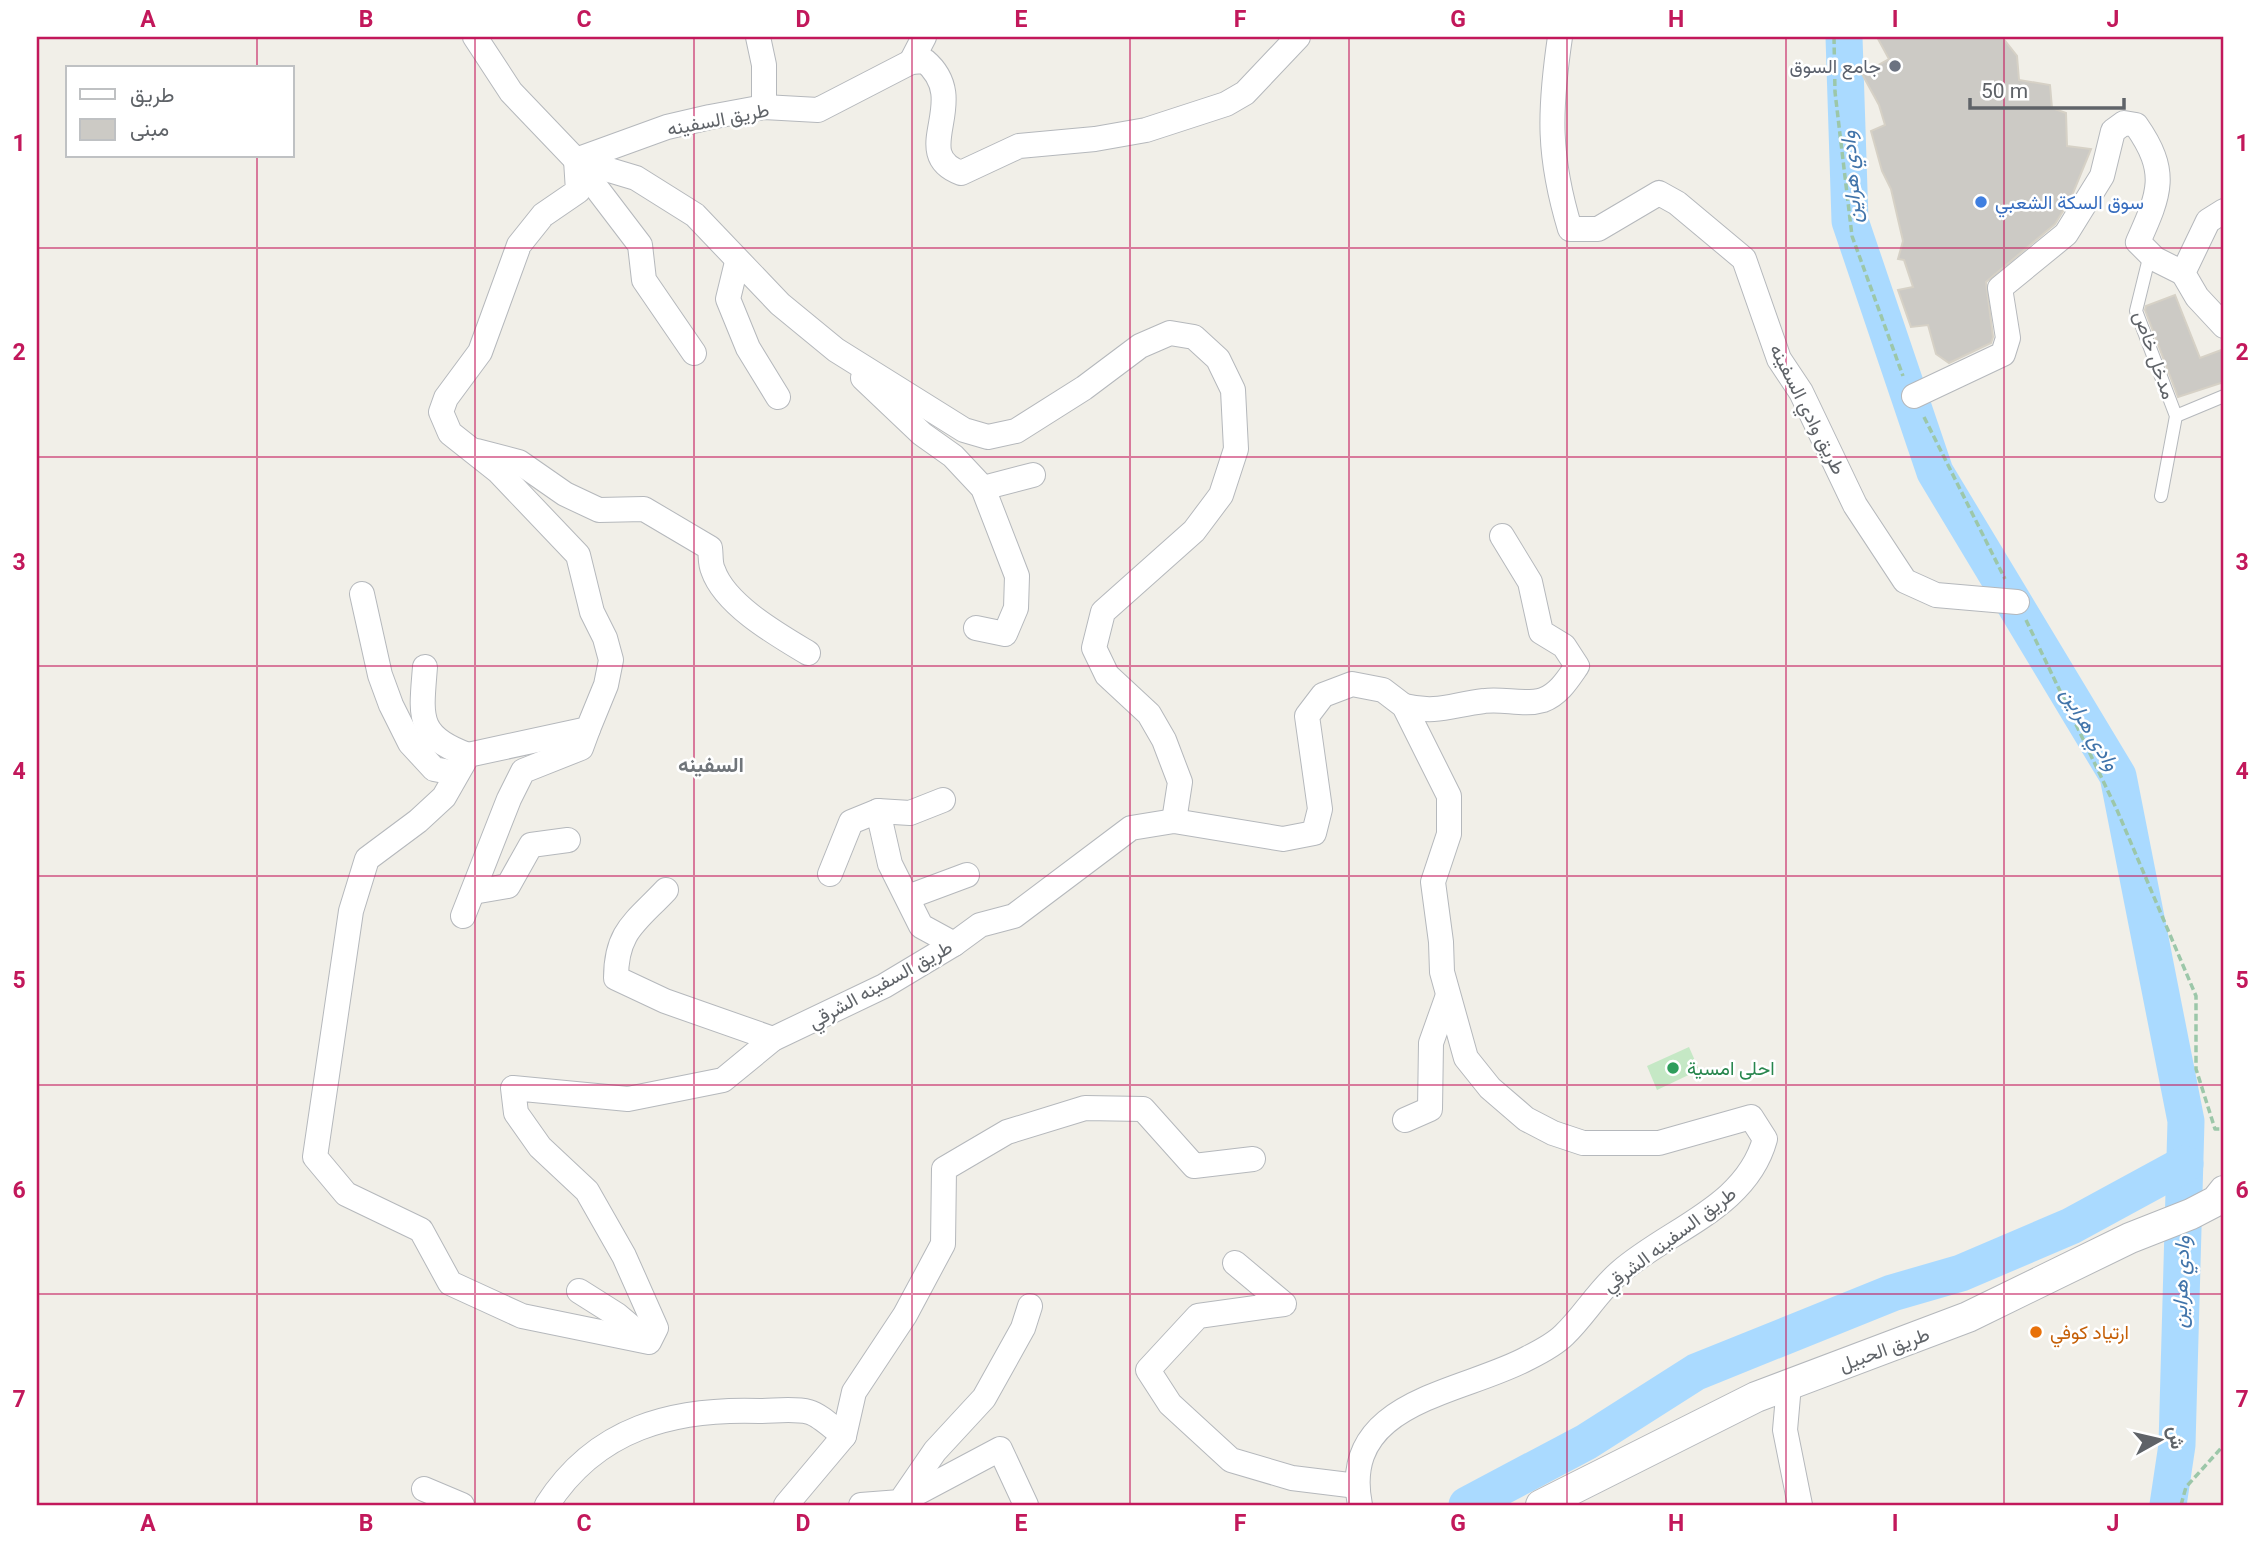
<svg xmlns="http://www.w3.org/2000/svg" width="2261" height="1542" font-family="Roboto,Vazirmatn,sans-serif">
<style>
.green{fill:#c5e8c5}
.lines{fill:none;stroke-linecap:round;stroke-linejoin:round}
.river{stroke:#aadaff;stroke-width:37}
.building{fill:#cccac5;stroke:#d6d1c6;stroke-width:2}
.service-casing{stroke:#b5b8bc;stroke-width:14}
.minor-casing{stroke:#b5b8bc;stroke-width:26}
.tertiary-casing{stroke:#b5b8bc;stroke-width:32}
.path{stroke:#9cc7a9;stroke-width:3.5;stroke-dasharray:7 3.5;stroke-linecap:butt}
.service{stroke:#fff;stroke-width:12}
.minor{stroke:#fff;stroke-width:24}
.tertiary{stroke:#fff;stroke-width:30}
.grid{fill:none;stroke:#c2185b;stroke-width:2;stroke-opacity:0.55}
.worship-dot{fill:#6b7280;stroke:#fff;stroke-width:2.5}
.shop-dot{fill:#3f7fe0;stroke:#fff;stroke-width:2.5}
.leisure-dot{fill:#2e9e5b;stroke:#fff;stroke-width:2.5}
.food-dot{fill:#e8710a;stroke:#fff;stroke-width:2.5}
.labels{text-anchor:middle;stroke-width:5;stroke-linejoin:round;paint-order:stroke}
.worship-label{font-size:19px;fill:#5b616d;stroke:#fff;text-anchor:end}
.street-label{font-size:19px;fill:#5f6368;stroke:#fff}
.shop-label{font-size:19px;fill:#366cbe;stroke:#fff;text-anchor:start}
.leisure-label{font-size:19px;fill:#27864d;stroke:#fff;text-anchor:start}
.food-label{font-size:19px;fill:#c56008;stroke:#fff;text-anchor:start}
.water-label{font-size:21px;font-style:italic;fill:#4174aa;stroke:#fff}
.neighbourhood-label{font-size:21px;font-weight:bold;fill:#70757a;stroke:#fff}
.neatline{fill:none;stroke:#c2185b;stroke-width:2.5}
.grid-label{font-size:23px;text-anchor:middle;font-weight:bold;fill:#c2185b}
</style>
<rect width="100%" height="100%" fill="#f1efe8"/>
<!-- green -->
<polygon class="green" points="1689,1047 1699,1070 1657,1090 1647,1066"/>
<g class="lines">
<!-- river -->
<g class="river">
<polyline points="1844,37 1850,221 1935,472 2118,776 2186,1121 2177,1445 2168,1505"/>
<polyline points="1467,1505 1586,1442 1696,1372 1892,1293 1961,1273 2071,1226 2185,1164"/>
</g>
</g>
<!-- building -->
<g class="building">
<polygon points="1877,37 2002,37 2017,56 2019,80 2050,85 2052,108 2066,113 2067,146 2091,149 2071,198 2055,224 1986,282 1993,337 1991,343 1949,363 1936,354 1928,325 1911,327 1898,290 1913,287 1904,260 1898,259 1903,241 1891,189 1882,171 1871,131 1885,125 1879,105 1862,74 1889,59"/>
<polygon points="2175,295 2200,358 2224,349 2224,382 2178,397 2145,310 2146,306"/>
</g>
<g class="lines">
<defs>
<g id="service">
<polyline points="2150,254 2136,311 2176,416 2161,496"/>
<polyline points="2176,416 2224,396"/>
</g>
<g id="minor">
<path d="M475,37l36,55 65,68 91,-33 43,-10 54,-10 54,3 93,-48 14,-1c48,41 -18,92 36,112l58,-27 76,-7 51,-9 80,-26 19,-11 53,-56"/>
<polyline points="758,37 764,65 764,107"/>
<path d="M1560,37c-11,75 -12,119 10,192h28l61,-36 18,10 67,56 35,100 22,33 54,113 50,76 31,14 81,7"/>
<polyline points="911,62 924,37"/>
<path d="M576,160l2,31 -35,24 -24,30 -39,107 -34,46 -5,14 9,21 48,38 80,84 14,57 13,26 6,22 -5,25 -18,44 -120,26 -24,42 -26,24 -51,38 -16,52 -36,246 31,37 75,36 29,53 72,33 127,26 7,-14 -32,-72 -37,-65 -47,-44 -24,-34 -3,-25 115,11 95,-19 50,-41 111,-53 70,-42 26,-19 34,-9 117,-88 43,-7 109,18 31,-6 6,-24 -13,-93 16,-21 29,-11 31,6 21,16 45,90v38l-16,48 8,60 1,30 24,86 24,30 36,31 27,14 30,10h76l92,-26 14,22c-19,69 -96,90 -145,133 -22,19 -36,44 -56,63 -9,9 -24,17 -36,23 -66,36 -189,42 -168,147"/>
<polyline points="576,160 636,178 695,215 780,304 836,350 964,430 988,437 1016,431 1084,388 1140,346 1170,333 1194,337 1218,359 1233,390 1236,449 1221,495 1194,531 1103,612 1094,648 1107,675 1149,714 1164,740 1180,782 1174,821"/>
<polyline points="576,161 640,245 644,280 694,353"/>
<polyline points="2224,211 2208,221 2183,273 2197,297 2224,326"/>
<polyline points="737,262 728,299 748,348 778,397"/>
<polyline points="863,378 922,434 953,456 983,488 1017,576 1016,608 1005,634 976,628"/>
<path d="M1914,396l89,-42 5,-16 -8,-50 66,-54 36,-58 11,-45 11,-8 12,2c33,47 24,68 2,117l17,17 28,14"/>
<path d="M477,451l42,11 46,32 34,16 45,-1 66,39c1,7 0,16 3,22 12,35 65,65 95,83"/>
<polyline points="983,488 1033,475"/>
<polyline points="362,594 380,675 391,705 410,743 434,769 455,773"/>
<path d="M425,667c-4,50 -9,69 43,88"/>
<path d="M1404,706c34,8 47,-1 80,-5 20,-3 39,5 59,-1 16,-6 25,-21 34,-34l-13,-20 -23,-14 -11,-50 -28,-46"/>
<polyline points="878,811 910,813 943,800"/>
<polyline points="830,874 851,822 878,811 890,864 921,926 954,944"/>
<path d="M666,890c-30,32 -50,41 -50,88l49,23 108,38"/>
<polyline points="473,892 508,886 531,845 568,840"/>
<polyline points="908,897 967,875"/>
<polyline points="463,916 509,799 523,771 581,748 588,729"/>
<polyline points="1405,1120 1430,1109 1431,1043 1447,998"/>
<polyline points="1235,1263 1284,1304 1198,1316 1148,1370 1170,1404 1231,1460 1292,1478 1357,1486"/>
<polyline points="579,1291 617,1315 648,1341"/>
<polyline points="1789,1385 1785,1430 1800,1505"/>
<polyline points="424,1489 462,1505"/>
<polyline points="904,1500 1000,1449 1026,1505"/>
<path d="M547,1505c49,-77 126,-97 213,-94 15,0 34,-3 49,1 11,3 25,17 35,24"/>
<polyline points="786,1505 844,1436 854,1392 905,1315 943,1244 944,1169 1007,1132 1085,1108 1143,1109 1194,1166 1253,1159"/>
<polyline points="861,1505 900,1502 935,1451 984,1398 1023,1328 1030,1306"/>
</g>
<polyline id="tertiary" points="1541,1505 1756,1397 1968,1317 2130,1238 2191,1214 2216,1201 2224,1191"/>
</defs>
<!-- service casing -->
<use href="#service" class="service-casing"/>
<!-- minor casing -->
<use href="#minor" class="minor-casing"/>
<!-- tertiary casing -->
<use href="#tertiary" class="tertiary-casing"/>
<!-- path -->
<g class="path">
<polyline points="1834,37 1835,92 1852,236 1903,376"/>
<polyline points="1924,417 2005,579"/>
<polyline points="2026,620 2117,810 2196,996 2196,1069 2215,1129 2224,1129"/>
<polyline points="2181,1505 2186,1487 2224,1445"/>
</g>
<!-- service -->
<use href="#service" class="service"/>
<!-- minor -->
<use href="#minor" class="minor"/>
<!-- tertiary -->
<use href="#tertiary" class="tertiary"/>
</g>
<!-- grid -->
<path class="grid" d="M257,37v31M475,37v1468M694,37v1468M912,37v1468M1130,37v1468M1349,37v1468M1567,37v1468M1786,37v1468M2004,37v1468M257,156v1349M37,248h2187M37,457h2187M37,666h2187M37,876h2187M37,1085h2187M37,1294h2187"/>
<!-- markers -->
<circle class="worship-dot" cx="1895" cy="66" r="7"/>
<circle class="shop-dot" cx="1981" cy="202" r="7"/>
<circle class="leisure-dot" cx="1673" cy="1068" r="7"/>
<circle class="food-dot" cx="2036" cy="1332" r="7"/>
<g class="labels">
<!-- worship labels -->
<g class="worship-label">
<text x="1881" y="73">جامع السوق</text>
</g>
<!-- street labels -->
<g class="street-label">
<text transform="translate(718 119) rotate(-11)" y="7">طريق السفينه</text>
<text transform="translate(2155 355) rotate(71)" y="7">مدخل خاص</text>
<text transform="translate(1808 409) rotate(63)" y="7">طريق وادي السفينه</text>
<text transform="translate(880 984) rotate(-29)" y="7">طريق السفينه الشرقي</text>
<text transform="translate(1669 1239) rotate(-37)" y="7">طريق السفينه الشرقي</text>
<text transform="translate(1884 1349) rotate(-20)" y="7">طريق الحبيل</text>
</g>
<!-- shop labels -->
<g class="shop-label">
<text x="1995" y="209">سوق السكة الشعبي</text>
</g>
<!-- leisure labels -->
<g class="leisure-label">
<text x="1687" y="1075">احلى امسية</text>
</g>
<!-- food labels -->
<g class="food-label">
<text x="2050" y="1339">ارتياد كوفي</text>
</g>
<!-- water labels -->
<g class="water-label">
<text transform="translate(1851 177) rotate(-94)" y="7">وادي هراين</text>
<text transform="translate(2090 729) rotate(59)" y="7">وادي هراين</text>
<text transform="translate(2181 1282) rotate(-88)" y="7">وادي هراين</text>
</g>
<!-- neighbourhood labels -->
<g class="neighbourhood-label">
<text x="711" y="772">السفينه</text>
</g>
</g>
<!-- border -->
<rect width="2261" height="1542" fill="none" stroke="#ffffff" stroke-width="77"/>
<!-- legend -->
<rect x="66" y="66" width="228" height="91" fill="#ffffff" stroke="#bfc1c3" stroke-width="2"/>
<rect x="80" y="89" width="35" height="10" fill="#ffffff" stroke="#bfc1c3" stroke-width="2"/>
<text x="130" y="102" font-size="21" fill="#5f6368">طريق</text>
<rect x="80" y="119" width="35" height="21" fill="#cccac5" stroke="#bfc1c3" stroke-width="2"/>
<text x="130" y="136" font-size="21" fill="#5f6368">مبنى</text>
<!-- north arrow -->
<g transform="translate(2160 1440) rotate(82)" stroke="#ffffff" stroke-width="5" paint-order="stroke">
<path d="M0-5L12 26L0 18L-12 26Z" fill="#5f6368"/>
<text y="-10" font-size="19" font-weight="bold" text-anchor="middle" fill="#5f6368">ش</text>
</g>
<!-- scale -->
<path d="M1970 98v10h154v-10" fill="none" stroke="#5f6368" stroke-width="3.5"/>
<text x="1981" y="98" font-size="21" fill="#5f6368" stroke="#ffffff" stroke-width="5" paint-order="stroke">50 m</text>
<rect x="38" y="38" width="2184" height="1466" class="neatline"/>
<g class="grid-label">
<text x="148" y="27">A</text>
<text x="366" y="27">B</text>
<text x="584" y="27">C</text>
<text x="803" y="27">D</text>
<text x="1021" y="27">E</text>
<text x="1240" y="27">F</text>
<text x="1458" y="27">G</text>
<text x="1676" y="27">H</text>
<text x="1895" y="27">I</text>
<text x="2113" y="27">J</text>
<text x="19" y="151">1</text>
<text x="2242" y="151">1</text>
<text x="19" y="360">2</text>
<text x="2242" y="360">2</text>
<text x="19" y="570">3</text>
<text x="2242" y="570">3</text>
<text x="19" y="779">4</text>
<text x="2242" y="779">4</text>
<text x="19" y="988">5</text>
<text x="2242" y="988">5</text>
<text x="19" y="1198">6</text>
<text x="2242" y="1198">6</text>
<text x="19" y="1407">7</text>
<text x="2242" y="1407">7</text>
<text x="148" y="1531">A</text>
<text x="366" y="1531">B</text>
<text x="584" y="1531">C</text>
<text x="803" y="1531">D</text>
<text x="1021" y="1531">E</text>
<text x="1240" y="1531">F</text>
<text x="1458" y="1531">G</text>
<text x="1676" y="1531">H</text>
<text x="1895" y="1531">I</text>
<text x="2113" y="1531">J</text>
</g>
</svg>
